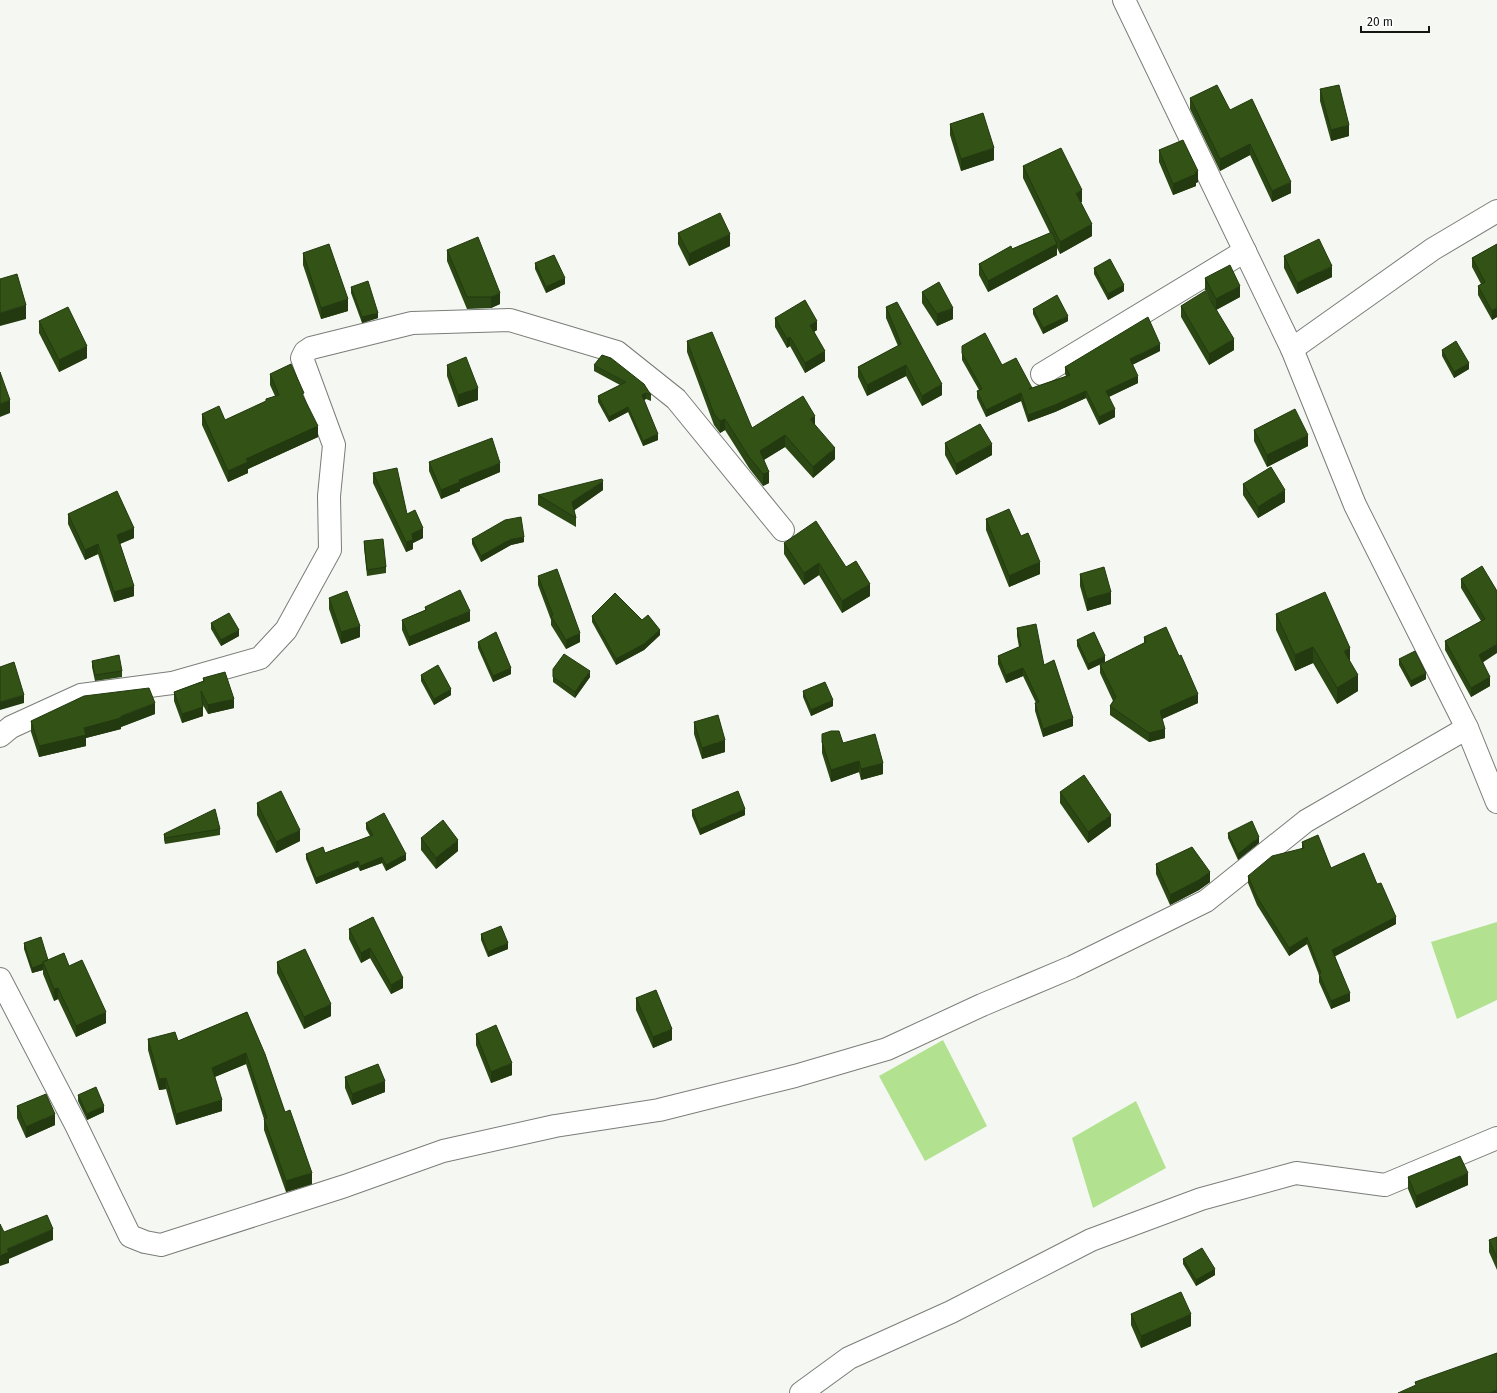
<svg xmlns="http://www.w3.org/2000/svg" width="1497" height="1393" font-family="'Fira Sans',sans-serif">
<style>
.water{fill:#b2e290}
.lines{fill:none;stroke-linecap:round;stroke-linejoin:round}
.minor-casing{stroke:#7a7d78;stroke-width:24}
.minor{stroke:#fff;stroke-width:22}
.wall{fill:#2b4713}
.shaded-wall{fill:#23390f}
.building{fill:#325216;stroke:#23390f}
</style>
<rect width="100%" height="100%" fill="#f5f8f2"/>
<!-- water -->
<g class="water">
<polygon points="1497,922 1497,1000 1457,1019 1431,942"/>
<polygon points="943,1040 987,1126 925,1161 879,1076"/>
<polygon points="1136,1101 1166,1168 1093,1208 1072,1138"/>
</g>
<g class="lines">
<defs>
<g id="minor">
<polyline points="1124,0 1292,349 1355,505 1467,728 1497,802"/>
<polyline points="1292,349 1433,249 1497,211"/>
<polyline points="1042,374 1245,251"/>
<polyline points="0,736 11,727 81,695 172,683 260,658 286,630 330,550 329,496 334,445 302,358 305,352 311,348 412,323 510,320 617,352 676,399 783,530"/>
<polyline points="0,979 76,1125 130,1236 145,1242 161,1245 345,1186 443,1151 555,1126 659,1110 795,1076 887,1049 982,1005 1072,967 1206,901 1306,821 1467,728"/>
<polyline points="801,1393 849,1358 951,1312 1091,1240 1201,1199 1296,1173 1385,1185 1497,1138"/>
</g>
</defs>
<!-- minor casing -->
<use href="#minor" class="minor-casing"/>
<!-- minor -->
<use href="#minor" class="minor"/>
</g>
<!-- wall -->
<g class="wall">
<polygon points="1320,89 1349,136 1331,141 1320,101"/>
<polygon points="1190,98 1230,110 1291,193 1272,202 1250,155 1220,171 1190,109"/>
<polygon points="950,124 994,160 961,171 950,135"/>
<polygon points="1159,150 1198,182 1196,183 1196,186 1173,195 1159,162"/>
<polygon points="1023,166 1082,202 1080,202 1092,236 1060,254 1057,248 1057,255 988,292 979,275 979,264 1012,249 1050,233 1023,178"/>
<polygon points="678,233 730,246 689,266 678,244"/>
<polygon points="1497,244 1497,317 1492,320 1478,295 1478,286 1481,284 1472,267 1472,258"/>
<polygon points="447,250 500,304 491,308 467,309 447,261"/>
<polygon points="303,253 348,311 321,319 303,265"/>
<polygon points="1284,256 1332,277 1297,294 1284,268"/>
<polygon points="535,263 565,284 546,293 535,269"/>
<polygon points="1094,268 1124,291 1108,300 1094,274"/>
<polygon points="1205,278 1240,297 1216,310 1234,350 1209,365 1181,317 1181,306 1211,301 1205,290"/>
<polygon points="351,287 378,318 362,323 351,293"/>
<polygon points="922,292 953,319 937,326 922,303"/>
<polygon points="886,307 942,395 922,406 906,376 867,396 858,377 858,367 898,346 886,318"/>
<polygon points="1033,309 1068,321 1043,334 1033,314"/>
<polygon points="775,318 817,330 814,332 825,361 805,373 790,346 787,348 775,327"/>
<polygon points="39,321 87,358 59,372 39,333"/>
<polygon points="687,341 752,428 815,425 835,459 813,478 785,447 764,460 769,483 763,486 749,468 725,430 720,433 714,425 687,352"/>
<polygon points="962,346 1002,365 1032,388 1066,376 1065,374 1065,367 1160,351 1132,365 1138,383 1109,397 1115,417 1099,425 1086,398 1055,412 1028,422 1021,401 986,417 977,398 977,391 979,390 962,360"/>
<polygon points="1442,350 1469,369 1454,378 1442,356"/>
<polygon points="447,365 478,400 458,407 447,376"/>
<polygon points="594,365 651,395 651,401 646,399 644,400 658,440 643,446 628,412 609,422 598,402 598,396 620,385 594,371"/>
<polygon points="270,374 304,399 318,437 248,469 248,473 228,482 202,425 202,414 225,420 266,402 266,399 275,396 270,385"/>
<polygon points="1254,430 1308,446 1267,467 1254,441"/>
<polygon points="945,443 992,455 956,475 945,455"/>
<polygon points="429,462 500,472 460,489 460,491 441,499 429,471"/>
<polygon points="373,473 407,514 423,538 413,543 413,549 406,552 373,483"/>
<polygon points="1243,484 1285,502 1258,518 1243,495"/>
<polygon points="603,490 574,510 576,518 576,527 538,505 538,495"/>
<polygon points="68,514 134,538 120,544 134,596 114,602 98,554 85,560 68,524"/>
<polygon points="986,519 1021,536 1040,574 1009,587 986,530"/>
<polygon points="472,539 524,542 511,545 481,562 472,544"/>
<polygon points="364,541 386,567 386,573 367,576 364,547"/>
<polygon points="784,543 846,567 870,596 842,613 819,575 804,585 784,554"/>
<polygon points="1080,574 1111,604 1087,611 1080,586"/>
<polygon points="538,576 580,642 566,649 551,625 551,620 538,585"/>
<polygon points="1461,579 1497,591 1483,662 1490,686 1471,697 1445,650 1445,641 1481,621 1461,588"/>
<polygon points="329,598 360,637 341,644 329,609"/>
<polygon points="425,607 470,621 409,646 402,630 402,620 425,610"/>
<polygon points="1276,614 1350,662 1358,691 1337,704 1313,663 1295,671 1276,630"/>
<polygon points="592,616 642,620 660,635 644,650 616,665 592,622"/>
<polygon points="211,623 239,636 221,646 211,629"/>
<polygon points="1017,628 1044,665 1073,726 1043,737 1035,711 1035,703 1036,703 1023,676 1006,683 998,664 998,656 1019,647 1017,636"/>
<polygon points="1144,637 1198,703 1162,719 1165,738 1149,742 1110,715 1110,706 1113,701 1100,673 1100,665 1144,643"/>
<polygon points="1077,640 1105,662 1088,670 1077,646"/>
<polygon points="478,642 511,674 493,682 478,648"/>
<polygon points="1399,659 1426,679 1411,687 1399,665"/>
<polygon points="92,661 122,671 122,677 95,681 92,667"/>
<polygon points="553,669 590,677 575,698 553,682"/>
<polygon points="421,675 451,695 434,705 421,681"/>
<polygon points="203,678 234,708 208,714 203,705 203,716 182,723 174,701 174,692 203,681"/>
<polygon points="803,691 833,706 811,716 803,697"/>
<polygon points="155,714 121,727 121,729 86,738 86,746 39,757 31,732 31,721"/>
<polygon points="694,722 725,752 702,759 694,734"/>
<polygon points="822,734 843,743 883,774 861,780 859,772 831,782 822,753"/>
<polygon points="1060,792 1111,826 1088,843 1060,803"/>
<polygon points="257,803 300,841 276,853 257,815"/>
<polygon points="692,810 745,815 700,835 692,816"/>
<polygon points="366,823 406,860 386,871 382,863 360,871 358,867 316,884 306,859 306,854 325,853 370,836 366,829"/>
<polygon points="220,829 220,835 165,844 164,840 164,834"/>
<polygon points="1228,833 1259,843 1238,860 1228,838"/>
<polygon points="421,838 458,851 436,869 421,850"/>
<polygon points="1302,842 1331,868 1377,884 1396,924 1335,956 1350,1001 1331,1009 1319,982 1319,975 1307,944 1289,956 1257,905 1248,883 1248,876 1302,848"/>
<polygon points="1156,864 1210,882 1199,890 1170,905 1156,874"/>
<polygon points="373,917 403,988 391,994 370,958 361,963 349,939 349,929"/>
<polygon points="481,934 508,949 488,957 481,940"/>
<polygon points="24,943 48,960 69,966 106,1023 76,1037 58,999 54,1001 43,974 43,970 32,973 24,949"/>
<polygon points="277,962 331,1016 304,1029 277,973"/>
<polygon points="636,998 672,1040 653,1048 636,1010"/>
<polygon points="247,1012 312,1184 286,1192 264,1130 264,1119 246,1064 215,1077 222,1111 176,1125 166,1089 159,1090 148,1050 148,1039 178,1041"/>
<polygon points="476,1034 512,1075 491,1083 476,1045"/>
<polygon points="345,1077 385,1092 352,1105 345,1088"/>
<polygon points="78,1095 104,1112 87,1120 78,1101"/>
<polygon points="17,1106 55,1125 26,1138 17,1118"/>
<polygon points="1408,1177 1468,1185 1416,1208 1408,1189"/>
<polygon points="1497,1237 1497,1270 1489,1252 1489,1240"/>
<polygon points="1183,1259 1215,1275 1196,1286 1183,1264"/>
<polygon points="1131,1314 1191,1326 1141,1348 1131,1325"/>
</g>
<!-- shaded-wall -->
<g class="shaded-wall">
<polygon points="1349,125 1349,136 1331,141 1331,130"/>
<polygon points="1250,144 1250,155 1220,171 1220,159"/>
<polygon points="994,148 994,160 961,171 961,159"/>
<polygon points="1198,171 1198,182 1196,183 1196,186 1173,195 1173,184"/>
<polygon points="1291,182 1291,193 1272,202 1272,191"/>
<polygon points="1082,190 1082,202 1076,205 1076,193"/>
<polygon points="1092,224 1092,236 1060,254 1060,242"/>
<polygon points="730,234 730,246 689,266 689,254"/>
<polygon points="1057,244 1057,255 988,292 988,281"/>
<polygon points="1332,266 1332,277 1297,294 1297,283"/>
<polygon points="565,278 565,284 546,293 546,287"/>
<polygon points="1124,285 1124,291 1108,300 1108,294"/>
<polygon points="1240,286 1240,297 1216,310 1216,299"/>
<polygon points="500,293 500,304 491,308 491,297"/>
<polygon points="348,299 348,311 321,319 321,308"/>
<polygon points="26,305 26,319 0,326 0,313"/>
<polygon points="953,308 953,319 937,326 937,314"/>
<polygon points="1497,308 1497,317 1492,320 1492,311"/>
<polygon points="378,313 378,318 362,323 362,317"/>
<polygon points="1068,316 1068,321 1043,334 1043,328"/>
<polygon points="817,321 817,330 810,334 810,325"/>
<polygon points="790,337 790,346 787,348 787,339"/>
<polygon points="1234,339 1234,350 1209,365 1209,354"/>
<polygon points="1160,344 1160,351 1130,366 1130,359"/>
<polygon points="87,346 87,358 59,372 59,360"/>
<polygon points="825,351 825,361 805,373 805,363"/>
<polygon points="1469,363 1469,369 1454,378 1454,372"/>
<polygon points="906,365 906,376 867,396 867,385"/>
<polygon points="1138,376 1138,383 1106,398 1106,391"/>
<polygon points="942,384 942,395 922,406 922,396"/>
<polygon points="478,388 478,400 458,407 458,395"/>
<polygon points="1086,391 1086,398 1055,412 1028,422 1028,415"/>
<polygon points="646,393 646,399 642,401 642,395"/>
<polygon points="1021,393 1021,401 986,417 986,410"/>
<polygon points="10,400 10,413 0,417 0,404"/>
<polygon points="628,407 628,412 609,422 609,417"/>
<polygon points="1115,409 1115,417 1099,425 1099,417"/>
<polygon points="815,416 815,427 810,419"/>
<polygon points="725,419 725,430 720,433 720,421"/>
<polygon points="318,426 318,437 248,469 248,473 228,482 228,471 246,459"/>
<polygon points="658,434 658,440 643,446 643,441"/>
<polygon points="785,435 785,447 760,462 760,451"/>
<polygon points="1308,435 1308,446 1267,467 1267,455"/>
<polygon points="992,444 992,455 956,475 956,464"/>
<polygon points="835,448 835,459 813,478 813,467"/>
<polygon points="500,463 500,472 460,489 460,491 441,499 441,490 459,480"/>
<polygon points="769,472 769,483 763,486 763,474"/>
<polygon points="603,481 603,490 572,512 572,502"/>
<polygon points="1285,490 1285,502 1258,518 1258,507"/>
<polygon points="134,528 134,538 117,545 117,535"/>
<polygon points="423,528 423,538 413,543 413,549 406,552 406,542 412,534"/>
<polygon points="524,537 524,542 511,545 481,562 481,556 511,539"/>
<polygon points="98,544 98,554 85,560 85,550"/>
<polygon points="1040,562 1040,574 1009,587 1009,576"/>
<polygon points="819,563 819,575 804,585 804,573"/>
<polygon points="870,584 870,596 842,613 842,601"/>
<polygon points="134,586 134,596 114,602 114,592"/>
<polygon points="1111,592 1111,604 1087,611 1087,599"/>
<polygon points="470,611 470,621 409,646 409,637"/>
<polygon points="360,626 360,637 341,644 341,632"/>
<polygon points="239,630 239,636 221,646 221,640"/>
<polygon points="660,630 660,635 644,650 616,665 616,659"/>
<polygon points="580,633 580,642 566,649 566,640"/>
<polygon points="1497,644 1497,653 1479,665 1479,655"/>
<polygon points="1313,647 1313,663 1295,671 1295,655"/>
<polygon points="1350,648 1350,664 1344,651"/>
<polygon points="1105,656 1105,662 1088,670 1088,664"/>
<polygon points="511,668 511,674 493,682 493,676"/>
<polygon points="1023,668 1023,676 1006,683 1006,675"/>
<polygon points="590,671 590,677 575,698 575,692"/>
<polygon points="1426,673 1426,679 1411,687 1411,681"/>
<polygon points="1358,675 1358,691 1337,704 1337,688"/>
<polygon points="1490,677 1490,686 1471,697 1471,688"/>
<polygon points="451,689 451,695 434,705 434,699"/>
<polygon points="1198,694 1198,703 1160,720 1160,711"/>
<polygon points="24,695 24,703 0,710 0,702"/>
<polygon points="234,699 234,708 208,714 208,705"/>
<polygon points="833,700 833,706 811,716 811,710"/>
<polygon points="155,703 155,714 121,727 121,729 86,738 86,746 39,757 39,746 84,728 121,716"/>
<polygon points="203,707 203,716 182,723 182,714"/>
<polygon points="1073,718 1073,726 1043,737 1043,729"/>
<polygon points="1165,729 1165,738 1149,742 1149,733"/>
<polygon points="725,740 725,752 702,759 702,748"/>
<polygon points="859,761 859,772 831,782 831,770"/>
<polygon points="883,763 883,774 861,780 861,769"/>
<polygon points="745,809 745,815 700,835 700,829"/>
<polygon points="1111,815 1111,826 1088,843 1088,832"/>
<polygon points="300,830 300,841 276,853 276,842"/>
<polygon points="1259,837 1259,843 1238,860 1238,854"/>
<polygon points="458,840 458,851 436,869 436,858"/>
<polygon points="406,854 406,860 386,871 386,865"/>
<polygon points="382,857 382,863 360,871 360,866"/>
<polygon points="358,861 358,867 316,884 316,878"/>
<polygon points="1210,872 1210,882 1199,890 1170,905 1170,895"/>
<polygon points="1396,917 1396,924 1332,958 1332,950"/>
<polygon points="1307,937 1307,944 1289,956 1289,948"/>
<polygon points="508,943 508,949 488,957 488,952"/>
<polygon points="370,948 370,958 361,963 361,953"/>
<polygon points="43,964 43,970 32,973 32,968"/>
<polygon points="403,978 403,988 391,994 391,985"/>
<polygon points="58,988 58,999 54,1001 54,989"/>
<polygon points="1350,993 1350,1001 1331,1009 1331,1001"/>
<polygon points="331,1004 331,1016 304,1029 304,1017"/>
<polygon points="106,1012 106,1023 76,1037 76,1026"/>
<polygon points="672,1029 672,1040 653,1048 653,1037"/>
<polygon points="246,1053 246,1064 212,1078 212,1068"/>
<polygon points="512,1063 512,1075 491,1083 491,1072"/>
<polygon points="166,1078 166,1089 159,1090 159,1079"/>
<polygon points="385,1081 385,1092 352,1105 352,1094"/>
<polygon points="222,1100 222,1111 176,1125 176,1114"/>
<polygon points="104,1106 104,1112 87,1120 87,1114"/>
<polygon points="55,1114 55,1125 26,1138 26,1127"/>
<polygon points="312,1173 312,1184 286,1192 286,1181"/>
<polygon points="1468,1173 1468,1185 1416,1208 1416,1196"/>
<polygon points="53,1229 53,1240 9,1259 9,1263 0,1266 0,1256 7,1249"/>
<polygon points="1215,1269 1215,1275 1196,1286 1196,1280"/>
<polygon points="1191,1314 1191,1326 1141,1348 1141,1336"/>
<polygon points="1497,1390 1497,1393 1489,1393"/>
</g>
<!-- building -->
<g class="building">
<polygon points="1217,85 1230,110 1252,99 1291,182 1272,191 1250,144 1220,159 1190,98"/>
<polygon points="1339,85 1349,125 1331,130 1320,89"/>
<polygon points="983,113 994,148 961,159 950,124"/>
<polygon points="1183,140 1198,171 1195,172 1196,174 1173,184 1159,150"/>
<polygon points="1061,148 1082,190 1076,193 1092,224 1060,242 1023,166"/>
<polygon points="720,213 730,234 689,254 678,233"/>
<polygon points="1052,232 1057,244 988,281 979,264 1011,246 1012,249"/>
<polygon points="478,237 500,293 491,297 467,297 447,250"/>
<polygon points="1319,239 1332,266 1297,283 1284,256"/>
<polygon points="329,244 348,299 321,308 303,253"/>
<polygon points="1497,244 1497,308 1492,311 1478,286 1485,282 1472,258"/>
<polygon points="554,255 565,278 546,287 535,263"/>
<polygon points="1110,259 1124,285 1108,294 1094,268"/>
<polygon points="1230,265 1240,286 1216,299 1205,278"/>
<polygon points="17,274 26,305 0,313 0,279"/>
<polygon points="368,281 378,313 362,317 351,287"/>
<polygon points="939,282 953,308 937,314 922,292"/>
<polygon points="1205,291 1234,339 1209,354 1181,306"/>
<polygon points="1057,295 1068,316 1043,328 1033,309"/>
<polygon points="805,300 817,321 810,325 825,351 805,363 790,337 787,339 775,318"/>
<polygon points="897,302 942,384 922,396 906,365 867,385 858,367 901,344 886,307"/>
<polygon points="68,307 87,346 59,360 39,321"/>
<polygon points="1148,317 1160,344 1130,359 1138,376 1106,391 1115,409 1099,417 1086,391 1055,405 1028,415 1021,393 986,410 977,391 982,389 962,353 962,346 985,333 1002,365 1016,358 1032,388 1029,389 1070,375 1065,367"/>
<polygon points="712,332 752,428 803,396 815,416 810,419 835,448 813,467 785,435 760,451 769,472 763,474 749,457 725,419 720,421 714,414 687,341"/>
<polygon points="1456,341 1469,363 1454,372 1442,350"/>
<polygon points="602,355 611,358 644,384 651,395 646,393 642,395 658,434 643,441 628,407 609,417 598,396 626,382 594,365"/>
<polygon points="466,357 478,388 458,395 447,365"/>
<polygon points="291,364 304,393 302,394 318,426 246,459 248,462 228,471 202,414 219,406 225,420 266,401 266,399 279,395 270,374"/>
<polygon points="0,372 10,400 0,404"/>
<polygon points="1295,409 1308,435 1267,455 1254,430"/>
<polygon points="980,424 992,444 956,464 945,443"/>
<polygon points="492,438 500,463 459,480 460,482 441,490 429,462"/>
<polygon points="1271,467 1285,490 1258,507 1243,484"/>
<polygon points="397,468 407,514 415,510 423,528 412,534 413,540 406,542 373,473"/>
<polygon points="602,479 603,481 572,502 576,518 538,495"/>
<polygon points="117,491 134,528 117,535 134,586 114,592 98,544 85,550 68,514"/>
<polygon points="1009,509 1021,536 1028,533 1040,562 1009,576 986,519"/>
<polygon points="521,517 524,537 511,539 481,556 472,539 505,520"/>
<polygon points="816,521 846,567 856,561 870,584 842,601 819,563 804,573 784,543"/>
<polygon points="383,539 386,567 367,570 364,541"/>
<polygon points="1482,566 1497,591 1497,644 1479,655 1490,677 1471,688 1445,641 1485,619 1461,579"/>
<polygon points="1104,567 1111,592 1087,599 1080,574"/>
<polygon points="557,569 580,633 566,640 551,616 553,615 538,576"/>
<polygon points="460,590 470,611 409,637 402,620 426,610 425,607"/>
<polygon points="347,591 360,626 341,632 329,598"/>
<polygon points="1325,592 1350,648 1344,651 1358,675 1337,688 1313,647 1295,655 1276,614"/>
<polygon points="615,593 642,620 648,615 660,630 644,644 616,659 592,616"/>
<polygon points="229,613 239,630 221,640 211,623"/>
<polygon points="1036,624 1044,665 1054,660 1073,718 1043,729 1035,703 1039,702 1023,668 1006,675 998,656 1021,646 1017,628"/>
<polygon points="1166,627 1179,656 1181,655 1198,694 1160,711 1165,729 1149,733 1110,706 1116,697 1100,665 1146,642 1144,637"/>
<polygon points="496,632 511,668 493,676 478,642"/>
<polygon points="1094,632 1105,656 1088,664 1077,640"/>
<polygon points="1415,651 1426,673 1411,681 1399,659"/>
<polygon points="564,654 590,671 575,692 553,677 553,669"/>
<polygon points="119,655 122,671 95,675 92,661"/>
<polygon points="14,662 24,695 0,702 0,667"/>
<polygon points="438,665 451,689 434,699 421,675"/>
<polygon points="225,672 234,699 208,705 201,691 203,707 182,714 174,692 204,681 203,678"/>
<polygon points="825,682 833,700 811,710 803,691"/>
<polygon points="149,688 155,703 121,716 121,718 84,728 86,735 39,746 31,721 84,696"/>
<polygon points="718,715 725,740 702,748 694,722"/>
<polygon points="831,731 839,731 843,743 875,734 883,763 861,769 859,761 831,770 822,742 822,734"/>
<polygon points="1084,775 1111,815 1088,832 1060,792"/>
<polygon points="281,791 300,830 276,842 257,803"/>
<polygon points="738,791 745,809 700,829 692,810"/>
<polygon points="215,809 220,829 165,838 164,834"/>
<polygon points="384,813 406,854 386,865 382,857 360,866 358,861 316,878 306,854 323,847 325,853 373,835 366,823"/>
<polygon points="443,820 458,840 436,858 421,838"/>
<polygon points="1252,821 1259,837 1238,854 1228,833"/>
<polygon points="1318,835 1331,868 1364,853 1377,884 1381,883 1396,917 1332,950 1350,993 1331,1001 1319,974 1321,973 1307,937 1289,948 1257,897 1248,876 1272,856 1304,848 1302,842"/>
<polygon points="1192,847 1210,872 1199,880 1170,895 1156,864"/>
<polygon points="373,917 403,978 391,985 370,948 361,953 349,929"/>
<polygon points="501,926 508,943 488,952 481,934"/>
<polygon points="41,937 48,960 43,962 43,964 32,968 24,943"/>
<polygon points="305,949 331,1004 304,1017 277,962"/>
<polygon points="64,953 69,966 82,960 106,1012 76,1026 58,988 54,989 43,962"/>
<polygon points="656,990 672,1029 653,1037 636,998"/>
<polygon points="247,1012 265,1054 285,1112 290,1110 312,1173 286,1181 264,1119 267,1118 246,1053 212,1068 222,1100 176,1114 166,1078 159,1079 148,1039 175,1032 178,1041"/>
<polygon points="496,1025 512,1063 491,1072 476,1034"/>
<polygon points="378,1064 385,1081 352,1094 345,1077"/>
<polygon points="96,1087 104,1106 87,1114 78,1095"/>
<polygon points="46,1094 55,1114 26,1127 17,1106"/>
<polygon points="1460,1156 1468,1173 1416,1196 1408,1177"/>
<polygon points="47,1215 53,1229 7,1249 9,1252 0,1256 0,1224 4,1232"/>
<polygon points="1497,1237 1497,1258 1489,1240"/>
<polygon points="1202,1248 1215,1269 1196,1280 1183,1259"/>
<polygon points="1181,1292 1191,1314 1141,1336 1131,1314"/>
<polygon points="1497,1353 1497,1390 1489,1393 1398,1393 1416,1385 1415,1382"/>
</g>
<!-- scale -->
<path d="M1361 26v6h68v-6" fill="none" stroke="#131513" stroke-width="2"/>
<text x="1367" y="26" font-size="12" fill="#131513" stroke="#ffffff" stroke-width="3" paint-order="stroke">20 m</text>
</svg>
